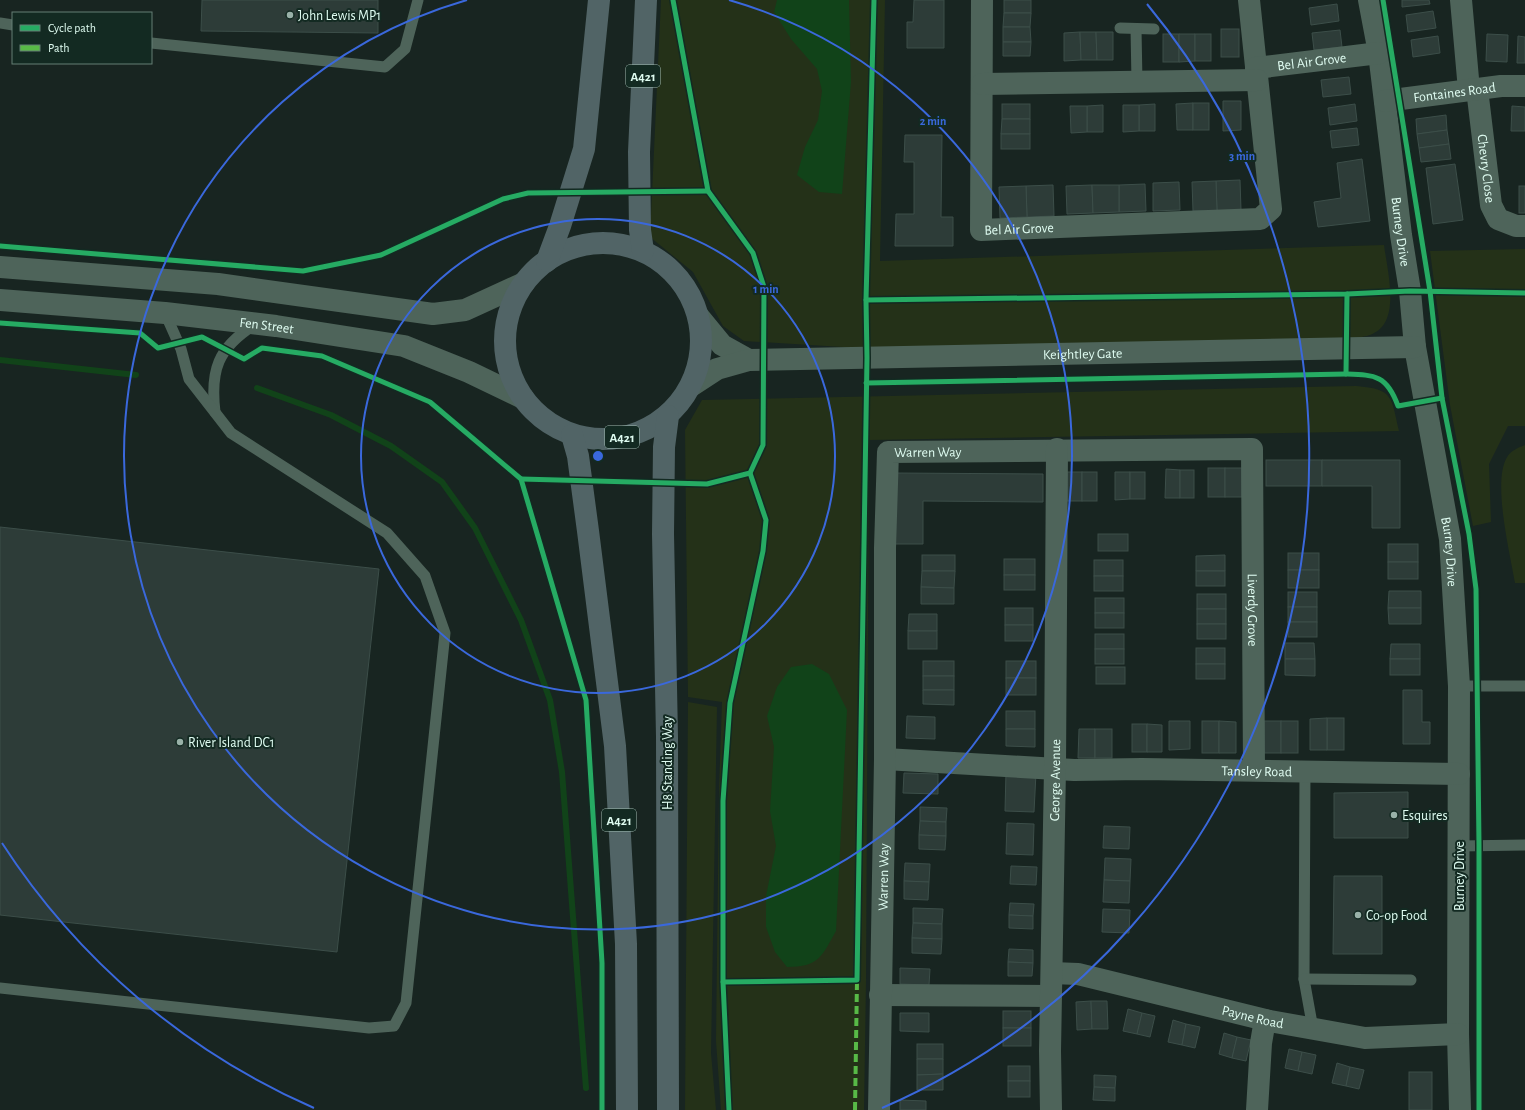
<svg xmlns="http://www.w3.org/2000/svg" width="1525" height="1110" font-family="'Alegreya Sans',sans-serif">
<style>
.green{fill:#243118}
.water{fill:#114319}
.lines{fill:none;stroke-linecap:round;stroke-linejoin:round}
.stream{stroke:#114319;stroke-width:6}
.building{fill:#2d3c38;stroke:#3c4e49}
.service{stroke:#4e645a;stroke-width:11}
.minor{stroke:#4e645a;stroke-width:22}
.tertiary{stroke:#4e645a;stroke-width:22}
.trunk{stroke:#516466;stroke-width:22}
.quiet{stroke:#58b947;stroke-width:4;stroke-dasharray:8 4;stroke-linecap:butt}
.cycleway-casing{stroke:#132a22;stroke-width:8}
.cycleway{stroke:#26ab63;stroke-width:5}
.ring{fill:none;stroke:#3a68dc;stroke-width:2}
.poi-dot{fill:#99b1a8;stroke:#132a22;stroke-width:1.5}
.labels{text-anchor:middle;stroke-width:4;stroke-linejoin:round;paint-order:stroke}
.shield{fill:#132a22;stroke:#a2bdb3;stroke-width:1}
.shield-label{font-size:13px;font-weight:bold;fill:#dffcf1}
.poi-label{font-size:14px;fill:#dffcf1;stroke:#132a22;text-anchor:start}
.street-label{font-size:14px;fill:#dffcf1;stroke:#132a22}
.centre{fill:#3a68dc;stroke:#132a22;stroke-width:2}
.ring-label{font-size:12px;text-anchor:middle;font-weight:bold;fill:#3a68dc;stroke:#132a22;stroke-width:4;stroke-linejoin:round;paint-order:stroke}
</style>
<rect width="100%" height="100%" fill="#182521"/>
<!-- green -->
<g class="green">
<path d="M661,0h224l-5,261 504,-16c3,24 17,75 -10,88 -4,3 -10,3 -15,5l-484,11 -131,-8 -21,-15 -30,-54 -43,-35z"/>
<polygon points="1525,249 1525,426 1508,426 1489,464 1491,522 1473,526 1450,405 1430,251"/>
<path d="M1356,386c38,3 35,11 43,45l-530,9 -3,541 -2,129h-143l-5,-69 3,-250 3,-89 -34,-5 -3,-267 17,-30z"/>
<path d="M1525,445v138h-10c-5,-30 -22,-98 -9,-124 4,-8 11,-11 19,-14z"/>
<polygon points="688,702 717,707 711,1053 716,1110 685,1110"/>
</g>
<!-- water -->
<g class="water">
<polygon points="777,0 849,0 851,82 842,194 819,192 797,175 805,147 818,120 822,91 817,69 791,39 774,12"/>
<path d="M812,664l17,10 18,36 -11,221c-14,25 -17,36 -49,36l-12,-15 -9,-25v-31l10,-50 -6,-35 4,-64 -7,-31 10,-29 14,-20z"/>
</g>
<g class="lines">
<!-- stream -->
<g class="stream">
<polyline points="0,360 136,375"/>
<polyline points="257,388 331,415 391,446 442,482 475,528 521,620 550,700 562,772 586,1088"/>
</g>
</g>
<!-- building -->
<g class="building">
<polygon points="202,0 378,0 378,33 201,31"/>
<polygon points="914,0 944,0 944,48 907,48 907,22 913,22"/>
<rect x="1004" y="0" width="27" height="13"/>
<polygon points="1402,0 1429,0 1430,4 1402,7"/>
<polygon points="1337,4 1339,21 1311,25 1309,8"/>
<polygon points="1433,11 1436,28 1408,32 1406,15"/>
<polygon points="1004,13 1031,13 1030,27 1003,27"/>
<polygon points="1003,27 1030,27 1031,42 1003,42"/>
<rect x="1221" y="29" width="18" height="28"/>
<polygon points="1340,30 1342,47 1314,50 1312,33"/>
<polygon points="1080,32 1081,60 1064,61 1064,33"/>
<polygon points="1080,32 1096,32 1097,60 1081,60"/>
<polygon points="1096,32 1113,32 1113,60 1097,60"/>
<rect x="1163" y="34" width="16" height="28"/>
<polygon points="1179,34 1195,34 1195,61 1179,62"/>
<rect x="1195" y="34" width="16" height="27"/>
<polygon points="1487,34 1508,35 1507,62 1486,61"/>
<polygon points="1438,36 1440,53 1413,57 1411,40"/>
<polygon points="1518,36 1525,37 1525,63 1517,63"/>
<polygon points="1003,42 1031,42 1030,56 1003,56"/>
<polygon points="1349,77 1351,94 1323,97 1321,80"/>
<polygon points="1223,101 1241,101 1241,130 1223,131"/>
<polygon points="1193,103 1193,130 1177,130 1176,104"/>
<rect x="1193" y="103" width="16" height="27"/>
<rect x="1002" y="104" width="28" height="15"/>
<polygon points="1155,104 1155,131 1139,131 1139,105"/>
<polygon points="1355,104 1357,121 1330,125 1328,108"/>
<polygon points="1103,105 1103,132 1087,132 1087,106"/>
<polygon points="1123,105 1139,105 1139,131 1123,132"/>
<polygon points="1070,106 1087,106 1087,132 1071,133"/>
<polygon points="1512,106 1525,107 1525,131 1511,131"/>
<polygon points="1446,115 1447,130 1417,134 1416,119"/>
<polygon points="1002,119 1030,119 1030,134 1001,134"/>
<polygon points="1357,128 1359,145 1332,148 1330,131"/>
<polygon points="1447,130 1449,144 1419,148 1417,134"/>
<rect x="1001" y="134" width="29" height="15"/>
<polygon points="905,135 942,135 941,217 953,217 953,246 895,246 896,214 914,214 914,162 904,162"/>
<polygon points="1449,144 1451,159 1421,162 1419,148"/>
<polygon points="1362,159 1370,221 1318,227 1314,202 1341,198 1337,163"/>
<polygon points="1455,164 1463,220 1433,224 1426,168"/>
<polygon points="1240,180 1241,210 1217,211 1216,181"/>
<polygon points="1216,181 1217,211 1193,211 1192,182"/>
<polygon points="1179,182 1180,210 1153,211 1153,183"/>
<polygon points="1145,184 1146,211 1119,212 1119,185"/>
<polygon points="1053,185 1054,216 1027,217 1026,186"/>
<polygon points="1092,185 1093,213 1067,214 1066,186"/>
<polygon points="1092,185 1119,185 1119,212 1093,213"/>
<polygon points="1026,186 1027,217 1000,218 999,187"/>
<rect x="1519" y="186" width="6" height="27"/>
<rect x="1266" y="460" width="56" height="26"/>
<polygon points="1322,460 1400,460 1400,528 1372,528 1372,486 1322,486"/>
<rect x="1208" y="468" width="17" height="29"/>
<rect x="1225" y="468" width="17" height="29"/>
<polygon points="1166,469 1180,470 1180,498 1165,498"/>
<rect x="1180" y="470" width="14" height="28"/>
<rect x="1067" y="472" width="15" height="29"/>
<rect x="1082" y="472" width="15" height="29"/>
<polygon points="1115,472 1130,472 1130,499 1115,500"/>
<rect x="1130" y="472" width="15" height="27"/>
<polygon points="895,473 1043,474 1043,502 923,501 923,544 895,544"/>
<polygon points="0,527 379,569 337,952 0,915"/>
<rect x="1098" y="534" width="30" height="17"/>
<rect x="1388" y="544" width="30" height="18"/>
<rect x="1288" y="553" width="31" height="17"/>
<rect x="922" y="555" width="33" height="16"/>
<polygon points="1225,555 1225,571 1196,571 1196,556"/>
<rect x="1004" y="559" width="31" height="16"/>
<rect x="1094" y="560" width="29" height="16"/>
<rect x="1388" y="562" width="30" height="17"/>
<rect x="1288" y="570" width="31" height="18"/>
<polygon points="922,571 955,571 954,588 921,587"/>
<rect x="1196" y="571" width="29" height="15"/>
<rect x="1004" y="575" width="31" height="15"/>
<rect x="1094" y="576" width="29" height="15"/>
<polygon points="921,587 954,588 954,604 921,604"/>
<polygon points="1389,591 1421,591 1421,608 1388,608"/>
<rect x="1288" y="592" width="29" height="15"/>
<rect x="1197" y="594" width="29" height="15"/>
<rect x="1095" y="598" width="29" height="15"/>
<rect x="1288" y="607" width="29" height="15"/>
<rect x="1005" y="608" width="28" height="17"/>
<polygon points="1388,608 1421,608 1421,624 1389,624"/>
<rect x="1197" y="609" width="29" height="15"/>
<rect x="1095" y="613" width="29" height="15"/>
<polygon points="909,614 937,614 937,631 908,631"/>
<rect x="1288" y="622" width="29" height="15"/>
<rect x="1197" y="624" width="29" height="15"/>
<rect x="1005" y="625" width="28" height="16"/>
<rect x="908" y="631" width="29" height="18"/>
<rect x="1095" y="634" width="29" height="15"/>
<polygon points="1285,643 1314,643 1315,659 1285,659"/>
<polygon points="1391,644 1420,644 1420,659 1390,659"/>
<rect x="1196" y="648" width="29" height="16"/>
<rect x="1095" y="649" width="29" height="15"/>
<polygon points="1285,659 1315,659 1315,676 1285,675"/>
<rect x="1390" y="659" width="30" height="16"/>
<rect x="923" y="661" width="31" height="15"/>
<rect x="1006" y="661" width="30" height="17"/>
<rect x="1196" y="664" width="29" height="15"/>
<rect x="1096" y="667" width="29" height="17"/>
<rect x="923" y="676" width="31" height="14"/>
<rect x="1006" y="678" width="30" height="17"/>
<polygon points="923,690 954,690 954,705 923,704"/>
<polygon points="1403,690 1422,690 1422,722 1430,722 1430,744 1403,744"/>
<rect x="1006" y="711" width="29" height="18"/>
<polygon points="907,716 935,717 935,739 906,738"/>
<rect x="1327" y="718" width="17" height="32"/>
<polygon points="1327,718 1327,750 1310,750 1310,719"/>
<polygon points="1169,721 1190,721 1190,749 1169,750"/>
<rect x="1202" y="721" width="17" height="32"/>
<polygon points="1219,721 1236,722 1236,753 1219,753"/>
<rect x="1264" y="721" width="17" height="32"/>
<rect x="1281" y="721" width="17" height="32"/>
<rect x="1132" y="724" width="15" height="28"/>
<polygon points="1147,724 1162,725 1162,752 1147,752"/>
<polygon points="1006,729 1035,729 1035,747 1006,746"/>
<polygon points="1079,729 1095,729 1095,758 1078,758"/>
<rect x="1095" y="729" width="17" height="29"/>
<polygon points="1006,772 1036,773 1034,812 1005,811"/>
<polygon points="904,773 938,774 938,794 903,793"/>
<polygon points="1408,792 1408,838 1334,838 1334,793"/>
<polygon points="920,807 947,808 946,822 920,821"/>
<polygon points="920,821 946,822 946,836 919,835"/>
<polygon points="1007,823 1034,824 1033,855 1006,854"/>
<polygon points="1104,826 1130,827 1129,849 1103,848"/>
<polygon points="919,835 946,836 945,850 919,849"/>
<polygon points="1105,858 1131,859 1130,881 1104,880"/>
<polygon points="905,863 930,864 929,882 904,881"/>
<polygon points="1011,866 1037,867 1036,885 1010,884"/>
<polygon points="1334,876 1382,876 1382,954 1333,954"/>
<polygon points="1104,880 1130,881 1129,903 1103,902"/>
<polygon points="904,881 929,882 928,900 904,899"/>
<polygon points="1010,903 1034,904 1033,916 1009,915"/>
<polygon points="913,908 943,909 942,924 913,923"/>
<polygon points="1103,909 1130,910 1129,933 1102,932"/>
<polygon points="1009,915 1033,916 1033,929 1009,928"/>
<polygon points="913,923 942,924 942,939 912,938"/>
<polygon points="912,938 942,939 941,954 912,953"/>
<polygon points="1009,949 1033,950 1033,963 1008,962"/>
<polygon points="1008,962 1033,963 1032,976 1008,976"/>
<polygon points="900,968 930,969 929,985 900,984"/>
<polygon points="1091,1001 1092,1029 1077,1030 1076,1002"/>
<polygon points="1091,1001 1107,1001 1108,1029 1092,1029"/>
<polygon points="1128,1009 1142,1013 1137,1034 1123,1031"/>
<rect x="1003" y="1011" width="28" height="17"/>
<polygon points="900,1013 929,1013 929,1032 900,1031"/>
<polygon points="1142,1013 1155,1016 1150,1037 1137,1034"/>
<polygon points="1173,1020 1186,1024 1182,1045 1168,1042"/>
<polygon points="1186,1024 1200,1027 1195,1048 1182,1045"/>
<rect x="1003" y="1028" width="28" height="18"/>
<polygon points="1224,1033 1237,1037 1232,1058 1219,1054"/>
<polygon points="1237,1037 1251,1040 1246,1061 1232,1058"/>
<rect x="917" y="1044" width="26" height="15"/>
<polygon points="1289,1049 1302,1052 1298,1071 1285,1068"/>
<polygon points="1302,1052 1316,1055 1312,1074 1298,1071"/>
<polygon points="917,1059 943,1059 943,1074 917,1075"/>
<polygon points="1337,1063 1350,1067 1346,1086 1332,1083"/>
<rect x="1008" y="1066" width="22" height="15"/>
<polygon points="1350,1067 1364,1070 1359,1089 1346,1086"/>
<rect x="1409" y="1072" width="23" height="38"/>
<polygon points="943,1074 943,1090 917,1090 917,1075"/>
<polygon points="1094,1075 1116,1076 1115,1088 1094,1087"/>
<rect x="1008" y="1081" width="22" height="16"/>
<polygon points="1094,1087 1115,1088 1115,1101 1093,1100"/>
<polygon points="900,1100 926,1101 926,1110 900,1110"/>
</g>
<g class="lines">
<!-- service -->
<g class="service">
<polyline points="0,23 13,25"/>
<polyline points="1120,28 1154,29"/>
<polyline points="1136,29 1137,82"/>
<polyline points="151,43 385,67 405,49 418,0"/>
<path d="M215,412c-5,-42 3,-64 39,-87"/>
<polyline points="1459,686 1525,686"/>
<polyline points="1305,771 1304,979 1313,1029"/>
<polyline points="1459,846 1525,845"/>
<polyline points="1304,979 1411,980"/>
<polyline points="0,988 369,1028 394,1026 406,1003 445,633 425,576 387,533 231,433 189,379 181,349 165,313"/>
</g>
<!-- minor -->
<g class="minor">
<path id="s1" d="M982,0l-1,230 279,-11 11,-10 -22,-209"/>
<path id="s2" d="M1369,0l10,53 22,182 9,56 5,56 35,192 9,147 -1,348 2,76"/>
<polyline points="1461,0 1469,90"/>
<path id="s3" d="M1256,68l123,-15"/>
<polyline points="982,84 1257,80"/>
<path id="s4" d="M1477,89l14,116 7,14 18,7h9"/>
<path id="s5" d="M1385,101l116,-15h24"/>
<polyline points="699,317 722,345 749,360"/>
<path id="s6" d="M691,386l26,-17 32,-9 666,-13"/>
<path id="s7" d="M885,759l189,11 68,-1 317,5"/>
<path id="s8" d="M1052,973l26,1 192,47 95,17 93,-4"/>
<polyline points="880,995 1051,996"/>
<path id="s9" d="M879,1110l6,-351v-211l3,-96 364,-3 2,321"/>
<path id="s10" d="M1051,1110l-1,-59 5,-283 2,-319"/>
<polyline points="1257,1110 1261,1043 1265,1020"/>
</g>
<!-- tertiary -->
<g class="tertiary">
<polyline points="0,267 218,284 433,314 465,310 524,283"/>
<path id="s11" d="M0,300l165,13 111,13 128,20 65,26 54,26"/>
</g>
<!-- trunk -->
<g class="trunk">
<circle cx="603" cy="341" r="98"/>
<polyline points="643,251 640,230 639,152 646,0"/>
<polyline points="547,261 560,226 584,149 599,0"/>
<polyline points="572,435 578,456 588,531 615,746 626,944 627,1110"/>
<polyline points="668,1110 667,737 663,534 664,447 668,416"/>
</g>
<!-- quiet -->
<polyline class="quiet" points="855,1110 857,980"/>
<defs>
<g id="cycleway">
<polyline points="1383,0 1430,291 1442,398 1469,534 1476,589 1479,845 1479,1110"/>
<polyline points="0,246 303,271 381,255 503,199 528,193 708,191"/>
<polyline points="866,300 1347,294 1410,291 1525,293"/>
<polyline points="0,323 140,333 158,348 202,337 244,359 262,348 322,356 430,402 521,479 586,700 602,963 602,1110"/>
<polyline points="1346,374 1347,294"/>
<path d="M866,383l480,-9c29,1 41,1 52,32l44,-8"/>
<polyline points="521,479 707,484 750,473 763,445 764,287 753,253 708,191 673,0"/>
<polyline points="723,982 857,980 867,358 866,300 874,0"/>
<polyline points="729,1110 723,982 723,801 730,703 763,551 766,520 750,473"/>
</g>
</defs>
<!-- cycleway casing -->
<use href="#cycleway" class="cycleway-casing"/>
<!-- cycleway -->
<use href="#cycleway" class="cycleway"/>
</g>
<!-- distance rings -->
<g class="ring">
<circle cx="598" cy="456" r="237"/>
<path d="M729 0A474 474 0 1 1 467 0"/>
<path d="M314 1108A711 711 0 0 1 2 843M1147 4A711 711 0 0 1 882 1108"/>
</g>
<!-- markers -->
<g class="poi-dot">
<circle cx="290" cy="15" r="4"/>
<circle cx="180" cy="742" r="4"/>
<circle cx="1394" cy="815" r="4"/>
<circle cx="1358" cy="915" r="4"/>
</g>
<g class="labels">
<!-- shield labels -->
<g class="shield">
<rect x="626" y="65" width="34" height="22" rx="3"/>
<rect x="605" y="426" width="34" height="22" rx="3"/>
<rect x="602" y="809" width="34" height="22" rx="3"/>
</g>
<g class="shield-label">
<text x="643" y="81">A421</text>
<text x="622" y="442">A421</text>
<text x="619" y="825">A421</text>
</g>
<!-- poi labels -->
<g class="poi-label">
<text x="298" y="20">John Lewis MP1</text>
<text x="188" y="747">River Island DC1</text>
<text x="1402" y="820">Esquires</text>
<text x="1366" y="920">Co-op Food</text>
</g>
<!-- street labels -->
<g class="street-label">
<text dy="5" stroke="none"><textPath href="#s3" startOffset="56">Bel Air Grove</textPath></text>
<text dy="5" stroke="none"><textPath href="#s5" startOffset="70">Fontaines Road</textPath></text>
<text dy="5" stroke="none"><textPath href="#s4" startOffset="80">Chevry Close</textPath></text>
<text dy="5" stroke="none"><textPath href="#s1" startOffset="268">Bel Air Grove</textPath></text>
<text dy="5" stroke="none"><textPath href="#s2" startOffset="234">Burney Drive</textPath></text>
<text dy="5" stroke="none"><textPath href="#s11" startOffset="268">Fen Street</textPath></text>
<text dy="5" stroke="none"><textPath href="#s6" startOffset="398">Keightley Gate</textPath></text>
<text dy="5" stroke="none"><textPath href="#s9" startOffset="698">Warren Way</textPath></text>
<text dy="5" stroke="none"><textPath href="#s2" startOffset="558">Burney Drive</textPath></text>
<text dy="5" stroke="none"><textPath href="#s9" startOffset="1183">Liverdy Grove</textPath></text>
<text transform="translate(667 763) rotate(-90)" y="5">H8 Standing Way</text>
<text dy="5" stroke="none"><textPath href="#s7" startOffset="372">Tansley Road</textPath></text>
<text dy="5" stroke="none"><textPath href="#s10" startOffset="330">George Avenue</textPath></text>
<text transform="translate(1459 876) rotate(-90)" y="5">Burney Drive</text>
<text dy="5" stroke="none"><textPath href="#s9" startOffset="233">Warren Way</textPath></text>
<text dy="5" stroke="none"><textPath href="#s8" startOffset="206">Payne Road</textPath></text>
</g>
</g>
<circle cx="598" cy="456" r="6" class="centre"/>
<g class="ring-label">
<text x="933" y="125">2 min</text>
<text x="1242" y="160">3 min</text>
<text x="766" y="293">1 min</text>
</g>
<!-- legend -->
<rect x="12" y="12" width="140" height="52" fill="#132a22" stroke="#657e75"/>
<rect x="20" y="25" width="20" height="6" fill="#26ab63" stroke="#657e75"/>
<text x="48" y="32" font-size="12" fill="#dffcf1">Cycle path</text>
<rect x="20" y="45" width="20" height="6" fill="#58b947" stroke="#657e75"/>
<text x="48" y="52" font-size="12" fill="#dffcf1">Path</text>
</svg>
